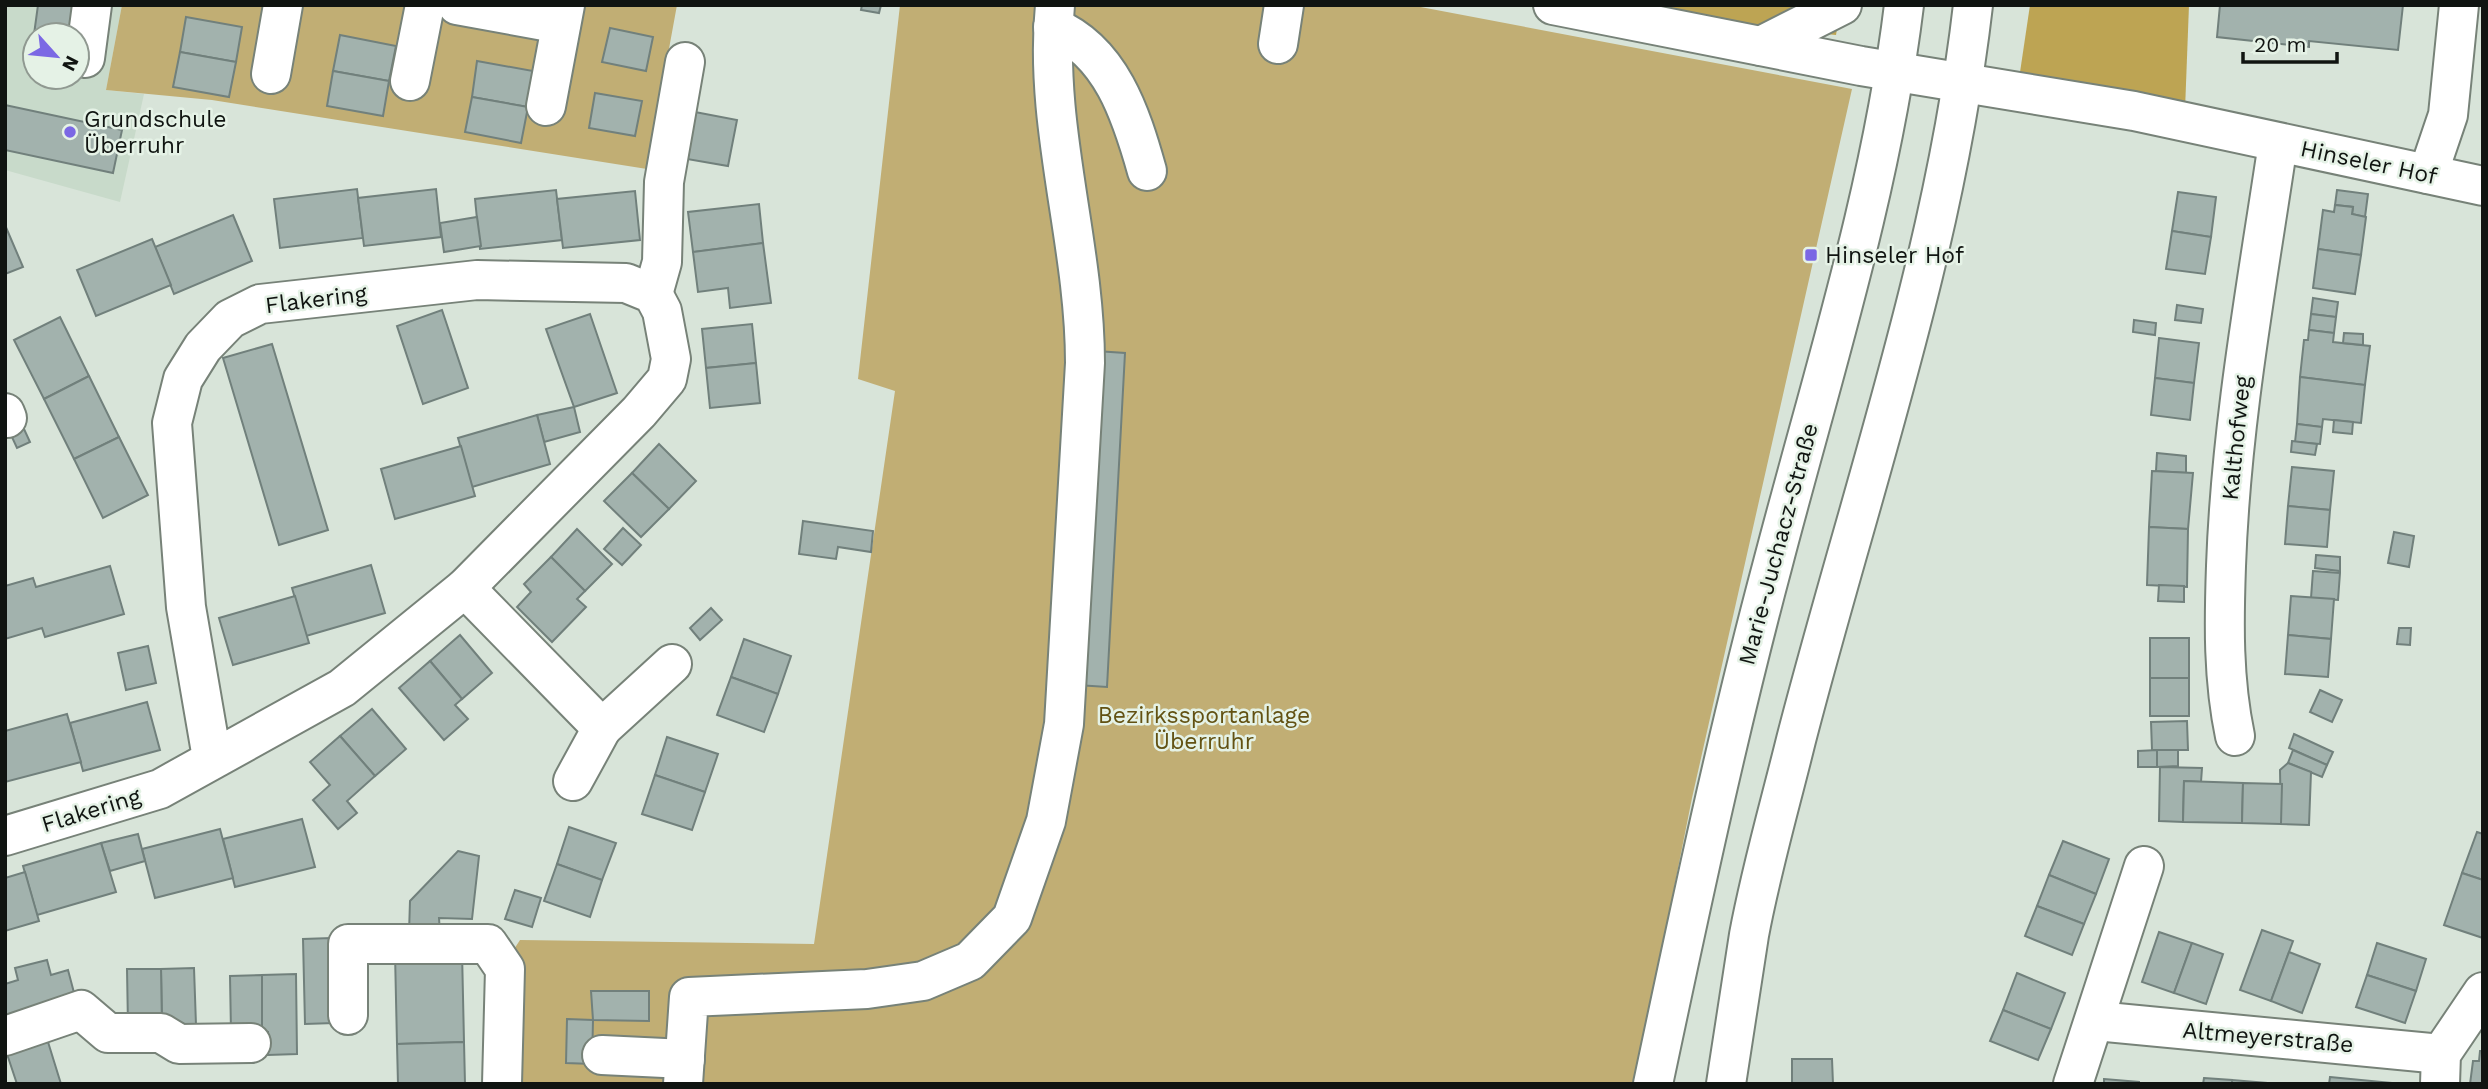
<svg xmlns="http://www.w3.org/2000/svg" width="2488" height="1089" font-family="'Work Sans',sans-serif">
<style>
.built{fill:#c8daca;fill-rule:evenodd}
.green{fill:#c1ae74}
.forest{fill:#bda453}
.building{fill:#a2b2ad;stroke:#71807c;stroke-width:2}
.lines{fill:none;stroke-linecap:round;stroke-linejoin:round}
.minor-casing{stroke:#778278;stroke-width:42}
.major-casing{stroke:#778278;stroke-width:42}
.minor{stroke:#fff;stroke-width:38}
.major{stroke:#fff;stroke-width:38}
.poi-dot{fill:#7b68e4;stroke:#e5f2e6;stroke-width:2.5}
.labels{text-anchor:middle;stroke-width:5;stroke-linejoin:round;paint-order:stroke}
.poi-label{font-size:23px;fill:#101411;stroke:#e5f2e6;text-anchor:start}
.street-label{font-size:23px;fill:#101411;stroke:#e5f2e6}
.park-label{font-size:23px;fill:#625112;stroke:#e5f2e6}
</style>
<rect width="100%" height="100%" fill="#d8e4d9"/>
<!-- built -->
<path class="built" d="M5,5h117l-16,85 38,4 -24,108 -115,-32zM35,35h42v42h-42z"/>
<!-- green -->
<g class="green">
<polygon points="122,5 677,5 647,169 212,100 106,90"/>
<polygon points="900,5 1410,5 1852,89 1692,798 1635,1084 507,1084 507,960 520,940 814,944 895,391 858,379"/>
</g>
<!-- forest -->
<g class="forest">
<polygon points="1667,5 1841,5 1836,35 1665,17"/>
<polygon points="2030,5 2189,5 2185,110 2019,79"/>
</g>
<!-- building -->
<g class="building">
<polygon points="38,5 83,5 77,35 35,35 35,72 29,71"/>
<polygon points="862,5 881,5 879,13 861,10"/>
<polygon points="2220,5 2403,5 2398,50 2309,41 2309,47 2217,37"/>
<polygon points="186,17 242,27 236,62 180,52"/>
<polygon points="610,28 653,37 646,71 602,62"/>
<polygon points="340,35 396,46 389,81 333,71"/>
<polygon points="180,52 236,62 229,97 173,87"/>
<polygon points="477,61 533,71 528,107 472,97"/>
<polygon points="333,71 389,81 383,116 327,106"/>
<polygon points="595,93 642,101 635,136 589,128"/>
<polygon points="472,97 528,107 521,143 465,132"/>
<polygon points="5,105 122,130 113,173 5,150"/>
<polygon points="695,112 737,120 728,166 687,159"/>
<polygon points="357,189 363,238 280,248 274,199"/>
<polygon points="436,189 441,237 364,246 358,198"/>
<polygon points="556,190 562,240 480,249 475,199"/>
<polygon points="2337,190 2368,194 2365,217 2352,214 2353,207 2335,205"/>
<polygon points="635,191 640,240 563,248 557,199"/>
<polygon points="2178,192 2216,197 2211,237 2172,231"/>
<polygon points="759,204 763,243 693,252 688,212"/>
<polygon points="2335,205 2353,207 2352,214 2366,217 2361,255 2318,249 2323,210 2334,212"/>
<polygon points="233,215 252,261 174,294 155,247"/>
<polygon points="477,217 481,246 444,252 440,223"/>
<polygon points="5,225 23,267 5,274"/>
<polygon points="2172,231 2211,237 2205,274 2166,269"/>
<polygon points="152,239 171,285 96,316 77,270"/>
<polygon points="763,243 771,303 730,308 728,288 698,292 693,252"/>
<polygon points="2318,249 2361,255 2355,294 2313,288"/>
<polygon points="2313,298 2338,302 2336,317 2311,314"/>
<polygon points="2177,305 2203,309 2201,323 2175,320"/>
<polygon points="442,310 468,388 423,404 397,326"/>
<polygon points="590,314 617,393 574,407 546,329"/>
<polygon points="2311,314 2336,317 2334,333 2309,330"/>
<polygon points="60,317 89,376 44,399 14,340"/>
<polygon points="2134,320 2156,323 2155,335 2133,332"/>
<polygon points="752,324 756,363 706,368 702,329"/>
<polygon points="2309,330 2334,333 2333,342 2370,346 2365,385 2300,377 2304,340 2308,340"/>
<polygon points="2344,333 2363,334 2363,345 2343,343"/>
<polygon points="2159,338 2199,343 2194,383 2155,378"/>
<polygon points="272,344 328,530 279,545 223,358"/>
<polygon points="1096,351 1125,353 1107,687 1077,685"/>
<polygon points="756,363 760,403 710,408 706,368"/>
<polygon points="89,376 119,437 74,459 44,399"/>
<polygon points="2300,377 2365,385 2361,423 2323,419 2322,427 2297,424"/>
<polygon points="2155,378 2194,383 2190,420 2151,415"/>
<polygon points="574,407 580,432 544,442 537,415"/>
<polygon points="537,415 550,464 472,487 458,438"/>
<polygon points="18,416 30,442 17,448 5,422"/>
<polygon points="2334,420 2353,422 2352,434 2333,432"/>
<polygon points="2297,424 2322,427 2320,444 2295,442"/>
<polygon points="119,437 148,495 103,518 74,459"/>
<polygon points="2292,441 2317,444 2315,455 2291,452"/>
<polygon points="659,444 696,481 669,509 632,473"/>
<polygon points="461,446 475,496 395,519 381,469"/>
<polygon points="2157,453 2186,456 2186,473 2156,471"/>
<polygon points="2292,467 2334,471 2330,510 2288,506"/>
<polygon points="2152,471 2193,473 2188,529 2149,527"/>
<polygon points="632,473 669,509 641,537 604,501"/>
<polygon points="2288,506 2330,510 2327,547 2285,544"/>
<polygon points="803,521 873,531 871,552 838,547 836,559 799,554"/>
<polygon points="2149,527 2188,529 2187,587 2147,585"/>
<polygon points="623,528 641,545 622,565 604,549"/>
<polygon points="577,529 612,564 585,591 551,557"/>
<polygon points="2394,532 2414,536 2409,567 2388,563"/>
<polygon points="2316,555 2340,557 2340,571 2315,568"/>
<polygon points="551,557 585,591 577,599 586,607 552,642 517,607 531,592 524,584"/>
<polygon points="371,565 385,613 306,636 292,588"/>
<polygon points="110,566 124,614 45,637 42,628 5,639 5,586 33,578 36,587"/>
<polygon points="2313,571 2340,573 2338,600 2311,598"/>
<polygon points="2159,585 2184,586 2184,602 2158,601"/>
<polygon points="295,596 309,643 233,665 219,618"/>
<polygon points="2291,596 2334,599 2331,639 2288,635"/>
<polygon points="711,608 722,620 700,640 690,628"/>
<polygon points="2399,628 2411,628 2410,645 2397,644"/>
<polygon points="460,635 492,673 462,699 430,661"/>
<polygon points="2288,635 2331,639 2328,677 2285,674"/>
<rect x="2150" y="638" width="39" height="40"/>
<polygon points="744,639 791,656 778,694 731,677"/>
<polygon points="148,646 156,683 126,690 118,653"/>
<polygon points="430,661 462,699 455,705 468,719 444,740 399,688"/>
<polygon points="731,677 778,694 764,732 717,715"/>
<rect x="2150" y="678" width="39" height="38"/>
<polygon points="2320,690 2342,700 2332,722 2310,712"/>
<polygon points="147,702 160,750 83,771 70,723"/>
<polygon points="372,709 406,749 375,776 340,736"/>
<polygon points="67,714 81,762 5,782 5,731"/>
<polygon points="2187,721 2188,750 2152,750 2151,722"/>
<polygon points="2294,734 2333,752 2327,765 2289,748"/>
<polygon points="340,736 375,776 347,801 357,813 338,829 313,800 330,785 310,762"/>
<polygon points="667,737 718,754 705,792 655,775"/>
<polygon points="2157,750 2178,750 2178,766 2157,767"/>
<polygon points="2157,750 2157,767 2138,767 2138,751"/>
<polygon points="2293,750 2327,765 2322,777 2288,763"/>
<polygon points="2288,763 2311,772 2309,825 2281,824 2280,770"/>
<polygon points="2160,767 2202,768 2201,782 2184,781 2183,822 2159,821"/>
<polygon points="655,775 705,792 692,830 642,814"/>
<polygon points="2184,781 2243,783 2242,823 2183,822"/>
<polygon points="2243,783 2282,784 2281,824 2242,823"/>
<polygon points="302,819 315,867 235,887 223,839"/>
<polygon points="569,827 616,843 602,880 557,864"/>
<polygon points="220,829 233,878 155,898 142,849"/>
<polygon points="2477,832 2483,834 2483,880 2462,873"/>
<polygon points="138,834 145,861 110,871 101,843"/>
<polygon points="2063,841 2109,859 2096,894 2049,875"/>
<polygon points="101,843 116,892 37,915 23,866"/>
<polygon points="458,851 479,856 472,919 439,918 440,933 409,933 410,901"/>
<polygon points="557,864 602,880 590,917 544,901"/>
<polygon points="25,872 39,921 5,931 5,878"/>
<polygon points="2462,873 2483,880 2483,938 2444,925"/>
<polygon points="2049,875 2096,894 2084,924 2037,906"/>
<polygon points="515,890 541,898 532,927 505,919"/>
<polygon points="2037,906 2084,924 2072,955 2025,936"/>
<polygon points="2262,930 2293,941 2271,1001 2240,990"/>
<polygon points="2159,932 2192,943 2174,993 2142,982"/>
<polygon points="331,938 334,1023 305,1024 303,939"/>
<polygon points="2192,943 2223,954 2206,1004 2174,993"/>
<polygon points="2377,943 2426,959 2416,991 2367,975"/>
<polygon points="462,951 464,1042 397,1044 395,953"/>
<polygon points="2289,952 2320,964 2302,1013 2271,1001"/>
<polygon points="47,960 51,975 68,970 77,1004 5,1023 5,984 18,980 15,968"/>
<polygon points="194,968 196,1025 162,1026 161,969"/>
<polygon points="127,969 161,969 162,1026 128,1026"/>
<polygon points="2017,973 2065,993 2051,1029 2003,1010"/>
<polygon points="296,974 297,1054 268,1055 268,1032 262,1032 262,975"/>
<polygon points="262,975 262,1032 231,1032 230,976"/>
<polygon points="2367,975 2416,991 2405,1023 2356,1007"/>
<polygon points="591,991 649,991 649,1021 593,1020"/>
<polygon points="2003,1010 2051,1029 2038,1060 1990,1041"/>
<polygon points="567,1019 593,1020 592,1064 566,1063"/>
<polygon points="44,1029 61,1084 17,1084 7,1054"/>
<polygon points="464,1042 465,1084 398,1084 397,1044"/>
<polygon points="2480,1051 2483,1051 2483,1084 2470,1084 2473,1061 2479,1061"/>
<polygon points="1792,1059 1832,1059 1833,1084 1792,1084"/>
<polygon points="2330,1077 2392,1083 2329,1084"/>
<polygon points="2204,1078 2232,1080 2232,1084 2203,1084"/>
<polygon points="2104,1079 2139,1082 2139,1084 2104,1084"/>
<polygon points="2232,1080 2267,1083 2267,1084 2232,1084"/>
</g>
<g class="lines">
<defs>
<g id="minor">
<polyline points="457,5 561,24"/>
<polyline points="1553,5 1861,66 2134,111 2483,186"/>
<path d="M1053,27c58,24 78,87 94,144"/>
<polyline points="1278,44 1284,5"/>
<polyline points="85,58 92,5"/>
<polyline points="271,74 283,5"/>
<polyline points="410,81 425,5"/>
<polyline points="546,106 565,5"/>
<polyline points="2428,174 2448,115 2459,5"/>
<polyline points="653,294 662,262 664,182 685,62"/>
<polyline points="5,413 7,418"/>
<polyline points="465,588 602,728 672,664"/>
<path d="M2235,736c-12,-57 -11,-113 -9,-170 5,-143 31,-282 52,-423"/>
<polyline points="573,781 602,728"/>
<polyline points="5,836 160,789 342,688 465,588 639,412 667,379 671,359 662,311 653,294 626,283 477,280 260,304 230,319 203,347 183,379 172,423 186,607 212,758"/>
<polyline points="348,1015 348,944 488,944 505,969 502,1084"/>
<polyline points="2096,1021 2441,1054"/>
<polyline points="5,1036 81,1010 108,1033 161,1033 179,1044 251,1043"/>
<polyline points="602,1055 685,1059"/>
<path d="M683,1084l6,-87 178,-8 56,-8 47,-20 42,-43 34,-97 18,-97 21,-361c0,-121 -42,-237 -30,-358"/>
<polyline points="2073,1084 2144,866"/>
<polyline points="2440,1084 2441,1054 2483,992"/>
</g>
<g id="major">
<polyline points="1761,46 1842,5"/>
<path d="M1653,1084c37,-175 74,-349 120,-521 48,-184 108,-369 131,-558"/>
<path d="M1726,1084c8,-50 15,-99 23,-149 12,-65 31,-130 47,-195 63,-244 148,-483 177,-735"/>
</g>
</defs>
<!-- minor casing -->
<use href="#minor" class="minor-casing"/>
<!-- major casing -->
<use href="#major" class="major-casing"/>
<!-- minor -->
<use href="#minor" class="minor"/>
<!-- major -->
<use href="#major" class="major"/>
</g>
<!-- markers -->
<g class="poi-dot">
<circle cx="70" cy="132" r="7"/>
<rect x="1804" y="248" width="14" height="14" rx="3.5"/>
</g>
<g class="labels">
<!-- poi labels -->
<g class="poi-label">
<text x="84" y="127">Grundschule<tspan x="84" dy="26">Überruhr</tspan></text>
<text x="1825" y="263">Hinseler Hof</text>
</g>
<!-- street labels -->
<g class="street-label">
<text transform="translate(2369 162) rotate(12)" y="8">Hinseler Hof</text>
<text transform="translate(316 299) rotate(-7)" y="8">Flakering</text>
<text transform="translate(2236 438) rotate(-84)" y="8">Kalthofweg</text>
<text transform="translate(1778 544) rotate(-75)" y="8">Marie-Juchacz-Straße</text>
<text transform="translate(91 810) rotate(-17)" y="8">Flakering</text>
<text transform="translate(2268 1037) rotate(5)" y="8">Altmeyerstraße</text>
</g>
<!-- park labels -->
<g class="park-label">
<text x="1204" y="723">Bezirkssportanlage<tspan x="1204" dy="26">Überruhr</tspan></text>
</g>
</g>
<!-- border -->
<rect width="2488" height="1089" fill="none" stroke="#101411" stroke-width="14"/>
<!-- north arrow -->
<g transform="translate(56 56) rotate(117)"><circle r="33" fill="#e5f2e6" stroke="#909991" stroke-width="2"/>
<path d="M0-5L12 26L0 18L-12 26Z" fill="#7b68e4"/>
<text y="-10" font-size="19" font-weight="bold" text-anchor="middle" fill="#101411">N</text>
</g>
<!-- scale -->
<path d="M2243 52v10h94v-10" fill="none" stroke="#101411" stroke-width="3.5"/>
<text x="2254" y="52" font-size="21" fill="#101411" stroke="#e5f2e6" stroke-width="5" paint-order="stroke">20 m</text>
</svg>
